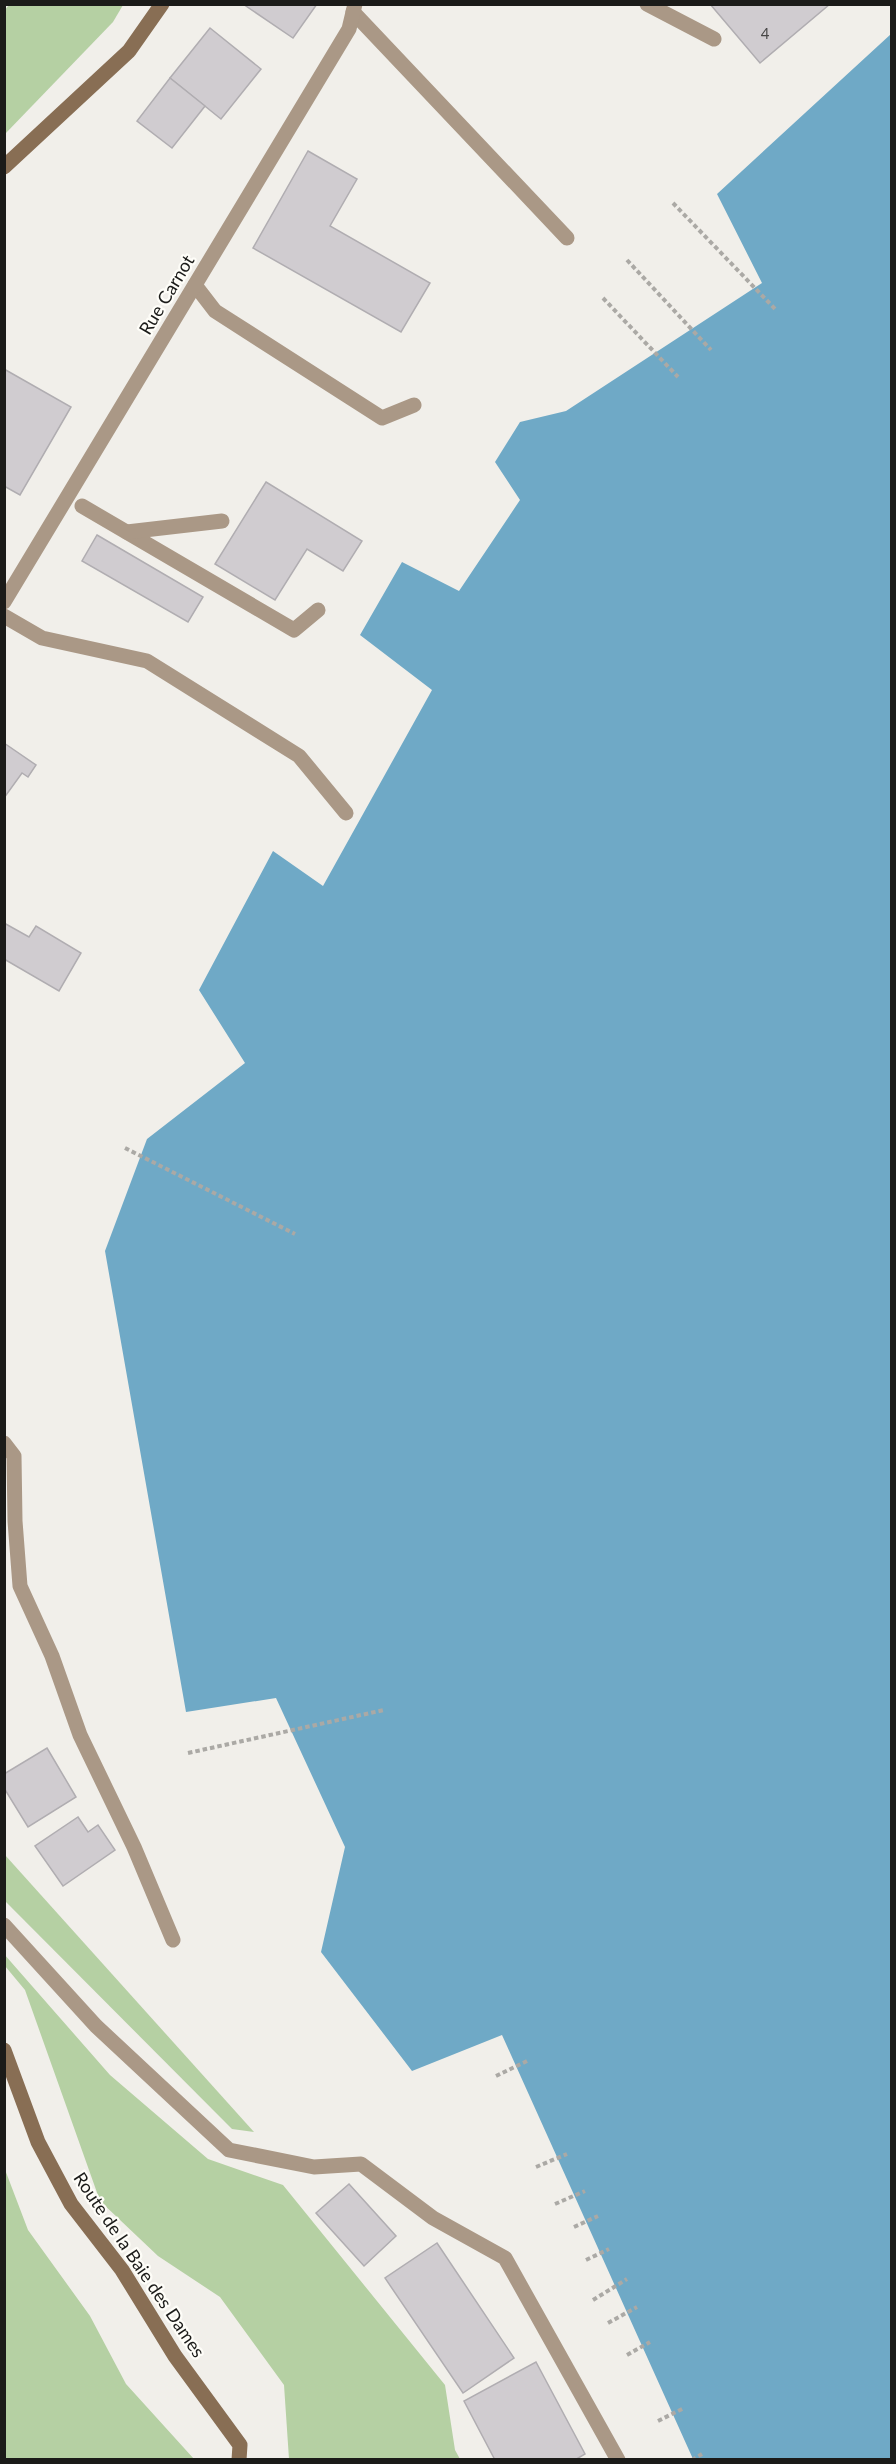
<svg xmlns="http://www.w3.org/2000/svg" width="896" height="2464" font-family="Lato,sans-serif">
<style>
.green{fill:#b5d0a3}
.water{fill:#6fa9c6}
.building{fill:#d0ccd0;stroke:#b0adb1;stroke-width:1.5}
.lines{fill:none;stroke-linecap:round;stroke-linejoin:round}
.path{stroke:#aba9a5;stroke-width:4;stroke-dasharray:4.5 3;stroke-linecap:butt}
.service{stroke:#aa9886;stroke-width:15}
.minor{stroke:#aa9886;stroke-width:15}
.secondary{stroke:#886e54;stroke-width:15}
.labels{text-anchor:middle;stroke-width:4.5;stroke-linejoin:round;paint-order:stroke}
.number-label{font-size:15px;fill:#484747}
.street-label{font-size:18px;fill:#1b1b19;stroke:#fefdf8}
</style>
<rect width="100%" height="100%" fill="#f1efea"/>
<!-- green -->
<g class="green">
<polygon points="9,5 123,5 113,22 5,134 4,11"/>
<polygon points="4,1855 5,1855 254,2132 232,2129 5,1901"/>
<polygon points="4,1954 110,2075 208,2159 283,2185 445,2385 455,2450 460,2459 289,2459 284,2385 220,2297 158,2256 100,2201 25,1990 5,1966"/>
<polygon points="4,2167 28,2230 90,2316 126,2384 194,2459 5,2459"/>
</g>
<!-- water -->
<polygon class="water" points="891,34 891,2459 693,2459 502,2035 412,2071 321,1952 345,1847 276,1698 186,1712 105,1251 147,1139 245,1063 199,990 273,851 323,886 432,690 360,635 402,562 459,591 520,500 495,462 520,422 566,411 762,283 717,194"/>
<!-- building -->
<g class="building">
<polygon points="243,4 317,4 293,38"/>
<polygon points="710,4 830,4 760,63"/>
<polygon points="210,28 261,69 221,119 170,78"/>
<polygon points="170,78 205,106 172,148 137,121"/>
<polygon points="308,151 357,179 330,226 430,283 401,332 253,248"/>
<polygon points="4,369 71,407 20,495 4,486"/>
<polygon points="266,482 362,541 343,571 307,549 275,600 215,564"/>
<polygon points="97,535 203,597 188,622 82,561"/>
<polygon points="4,743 36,765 28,777 22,773 4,798"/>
<polygon points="4,923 29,937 36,926 81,953 59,991 4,959"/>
<polygon points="47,1748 76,1797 28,1827 4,1788 4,1774"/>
<polygon points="78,1817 88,1832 98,1825 115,1850 63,1886 35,1846"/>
<polygon points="349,2184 396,2236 364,2266 316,2213"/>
<polygon points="437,2243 514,2358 463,2393 385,2278"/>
<polygon points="536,2362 585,2454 575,2460 495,2460 464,2401"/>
</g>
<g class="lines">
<!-- path -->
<g class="path">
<polyline points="673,203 777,311"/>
<polyline points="627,260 711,350"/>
<polyline points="603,298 678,377"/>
<polyline points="125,1148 295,1234"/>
<polyline points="188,1753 384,1710"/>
<polyline points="496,2076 527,2061"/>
<polyline points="536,2167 567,2154"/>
<polyline points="555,2204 585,2191"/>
<polyline points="574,2227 598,2216"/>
<polyline points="586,2260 609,2249"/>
<polyline points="593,2300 627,2279"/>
<polyline points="608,2323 637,2307"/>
<polyline points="627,2355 650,2342"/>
<polyline points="658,2421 684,2408"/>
<polyline points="692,2460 702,2454"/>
</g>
<!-- service -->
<g class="service">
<polyline points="647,4 714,39"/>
<polyline points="353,12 567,238"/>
<polyline points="195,285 215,311 382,418 414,405"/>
<polyline points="82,506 294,630 318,610"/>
<polyline points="127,532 222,521"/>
<polyline points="4,616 42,638 147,661 299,756 346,813"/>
<polyline points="4,1443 14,1456 15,1521 20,1586 52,1656 80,1735 134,1847 173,1940"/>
<polyline points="4,1925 96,2026 229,2150 314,2167 361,2164 433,2218 505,2258 618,2460"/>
</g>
<!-- minor -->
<polyline class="minor" points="4,602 349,29 355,4"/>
<!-- secondary -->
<g class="secondary">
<polyline points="4,167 129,51 162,4"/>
<polyline points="4,2050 38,2142 71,2204 122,2270 175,2356 240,2445 239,2460"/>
</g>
</g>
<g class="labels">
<!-- number labels -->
<g class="number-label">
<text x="765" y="39">4</text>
</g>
<!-- street labels -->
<g class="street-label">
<text transform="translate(167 295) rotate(-59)" y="6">Rue Carnot</text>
<text transform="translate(139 2265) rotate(56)" y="6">Route de la Baie des Dames</text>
</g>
</g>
<!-- border -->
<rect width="896" height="2464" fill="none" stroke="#1b1b19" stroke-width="12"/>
</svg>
